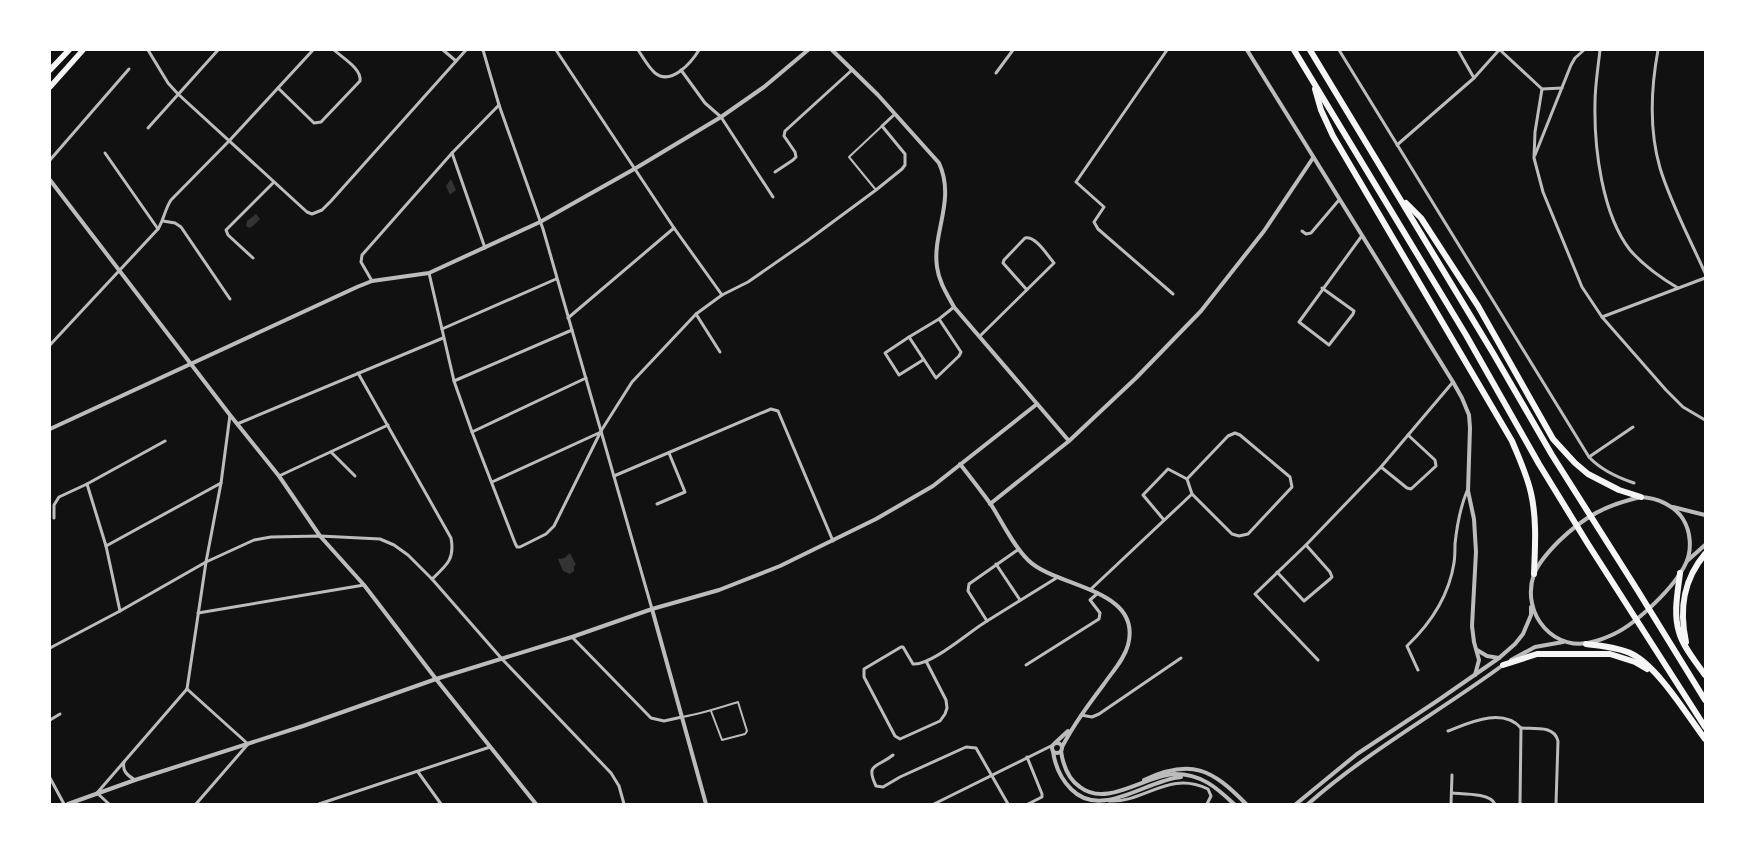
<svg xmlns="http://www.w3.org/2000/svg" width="1755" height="854" font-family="'Archivo Narrow',sans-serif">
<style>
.water{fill:#333}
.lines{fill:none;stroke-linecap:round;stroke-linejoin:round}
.service{stroke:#bcbcbc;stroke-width:2}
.minor{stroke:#bcbcbc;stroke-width:3}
.tertiary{stroke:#bcbcbc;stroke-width:4}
.trunk{stroke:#f5f5f5;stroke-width:5.5}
.motorway{stroke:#f5f5f5;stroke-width:6}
</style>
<rect width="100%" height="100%" fill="#111"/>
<!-- water -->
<g class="water">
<polygon points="451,179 456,190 450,195 446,186"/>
<polygon points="256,214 260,219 253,226 249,228 246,226 247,221"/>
<polygon points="570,553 576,565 574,566 574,571 570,574 563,571 558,559 564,558"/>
</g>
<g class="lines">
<!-- service -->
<g class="service">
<polyline points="876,190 849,157 882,126"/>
<path d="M682,717c19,-3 37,-9 56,-15l9,29 -2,3 -23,6 -11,-29"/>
</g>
<!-- minor -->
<g class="minor">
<polyline points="148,50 168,83 178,94 307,212 312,214 322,210 331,201 466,50"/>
<polyline points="443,50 456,61"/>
<polyline points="483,50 499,105 543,229 652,609"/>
<polyline points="556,50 674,228 722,295"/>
<path d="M638,50c5,7 10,17 17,23 16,13 36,-10 44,-23"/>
<polyline points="1167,50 1076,182 1104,207 1094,222 1098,229 1173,294"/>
<path d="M1339,50l250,407c12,13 27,20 45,26"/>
<polyline points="1458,50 1474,78"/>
<polyline points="1500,50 1542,89 1562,88"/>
<path d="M1600,50c-2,18 -5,36 -5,53 -1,45 7,111 35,147 13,15 31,28 48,38"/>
<path d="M1658,50c-7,38 -9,80 2,118 11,36 30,71 45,105"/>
<polyline points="681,70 705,103 721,117 773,197"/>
<polyline points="996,73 1013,50"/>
<path d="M278,88l36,35 7,-1 39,-41c2,-12 -17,-23 -26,-31"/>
<polyline points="1542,89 1535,132 1534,158 1543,192 1582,287 1602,317 1666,390 1683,407 1705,420"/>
<polyline points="148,128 218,50"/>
<polyline points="1397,145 1474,78 1499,50"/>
<polyline points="105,153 158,229"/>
<polyline points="452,153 485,248"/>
<polyline points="1535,155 1571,65 1575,58 1584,50"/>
<polyline points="50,160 129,69"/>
<polyline points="775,172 793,160 796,157 795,152 784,136 785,131 852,70"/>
<polyline points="163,221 175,223 181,227 230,299"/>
<polyline points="1302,231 1306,234 1311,233 1339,200"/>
<polyline points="253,258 228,235 226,230 274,182"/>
<polyline points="429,273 454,381 472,432 515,543 517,547 520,547 546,534 554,526 601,431 632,382 696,314 722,295 748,282 807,241 876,190 902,169 905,165 905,154 882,126 895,114"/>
<polyline points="372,281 361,262 362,255 452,153 499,105"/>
<polyline points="1322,288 1354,311 1353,314 1329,345 1299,322 1361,237"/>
<polyline points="696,314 720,352"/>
<polyline points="1602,317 1705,278"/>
<polyline points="568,318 674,228"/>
<polyline points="939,319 961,352 959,356 936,378 909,337 939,319 954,307"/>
<polyline points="442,329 556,279"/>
<path d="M980,336l74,-73c-7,-8 -18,-27 -29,-25l-21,22 -1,3 24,27"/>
<polyline points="909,337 885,353 899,375 923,360"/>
<path d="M50,345l108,-116c6,-10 7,-20 13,-29l59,-60 83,-90"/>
<path d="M358,373l93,165c4,21 -4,27 -19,41"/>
<polyline points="454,381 572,330"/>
<polyline points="237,424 443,338"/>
<polyline points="472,432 586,378"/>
<polyline points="331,452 355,476"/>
<polyline points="1589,457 1633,427"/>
<polyline points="1381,467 1407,488 1411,489 1436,466 1435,460 1408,435"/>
<polyline points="279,476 388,425"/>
<polyline points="614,476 771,409 778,411 833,541"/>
<polyline points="492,482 601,432"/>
<polyline points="87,484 106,546 120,611"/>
<polyline points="657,504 685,492 669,453"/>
<polyline points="54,518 54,505 59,497 87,484 165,441"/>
<polyline points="1164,520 1143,495 1168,469 1187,479 1192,494 1232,534 1239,536 1248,534 1292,487 1290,477 1240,435 1235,433 1228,436 1187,479"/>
<polyline points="106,546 221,483"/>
<polyline points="1019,549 969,584 968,591 987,621 1058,577"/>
<polyline points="996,564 1020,600"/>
<polyline points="1277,572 1304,601 1330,579 1332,577 1330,572 1306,545"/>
<polyline points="1091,589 1192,494"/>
<polyline points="198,613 364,585"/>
<polyline points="572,637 651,718 664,721 682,717"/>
<polyline points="50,648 120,611 206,562 254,540 271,537 320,536 380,539 394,545 408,555 432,579 502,659 611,773 619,786 624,804"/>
<polyline points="1318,660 1255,594 1306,545 1381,467 1453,382"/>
<path d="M926,661l20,39 1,8 -2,6 -5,7 -40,18 -5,-3 -31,-59v-8l37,-22h2l10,17c18,2 57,-33 74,-43"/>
<polyline points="1026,665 1099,619 1100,613 1090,600 1098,593"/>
<path d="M1418,670l-11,-24c23,-22 42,-51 47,-83 1,-6 1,-13 1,-19 2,-19 5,-36 12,-53"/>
<polyline points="187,689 248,744 196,804"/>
<polyline points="1081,715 1092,717 1099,714 1181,658"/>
<polyline points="50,720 60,714"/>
<path d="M1521,728c13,1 33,-3 37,13l-2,63"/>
<path d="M1448,731c21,-8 54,-24 73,-3l-1,76"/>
<path d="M893,755c-16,13 -28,8 -17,31l7,1 17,-10 66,-30 10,1 32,56"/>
<polyline points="1027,757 1042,794 1042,797 1028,804"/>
<path d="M124,762c-2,9 3,13 11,18"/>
<polyline points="418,772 441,804"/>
<polyline points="50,778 64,804"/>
<path d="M1452,793c11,1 38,0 43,11"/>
<path d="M1109,801c36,2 59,-31 99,-12l3,7 -4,8"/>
<polyline points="109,804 97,793 187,689 206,562 221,483 230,415"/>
<polyline points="319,804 490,747"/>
<polyline points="934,804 1053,745"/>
<polyline points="1451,804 1452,775"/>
</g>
<!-- tertiary -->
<g class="tertiary">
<path d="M832,50l46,45 61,68c17,37 -7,70 -2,104 2,15 10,27 17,40l115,134"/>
<polyline points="1247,50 1453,382 1462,398 1469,415 1470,428 1468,491 1474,519 1476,552 1472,626 1474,642 1479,660 1475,675"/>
<polyline points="50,180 230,415 279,476 320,536 364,585 436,679 536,804"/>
<polyline points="50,429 357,287 372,281 429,273 540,222 636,168 721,117 764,87 808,50"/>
<path d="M960,464c11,14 22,28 32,42 11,18 21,39 36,54 28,28 115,28 100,85 -4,15 -16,27 -24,39 -15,20 -30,40 -42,63"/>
<path d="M1641,497c16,1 33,8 42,22 8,13 9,31 3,44 -11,24 -49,60 -72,71 -6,3 -12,5 -18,7 -41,14 -76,-27 -62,-67 5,-12 15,-23 25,-33 26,-25 47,-36 82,-44z"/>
<polyline points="990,504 1069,441 1136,378 1201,311 1264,231 1313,158"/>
<polyline points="1673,507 1705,515"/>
<polyline points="1687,561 1705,545"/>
<polyline points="652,609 706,804"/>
<polyline points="1477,650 1487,656 1499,658"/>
<polyline points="1511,660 1535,647 1563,642"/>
<polyline points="1055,743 1068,731"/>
<circle cx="1057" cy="748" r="5"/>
<path d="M1053,751c2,15 7,27 18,38 30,31 75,-9 110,-12"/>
<path d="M1061,751c2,14 7,28 19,36 27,21 65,-12 95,-13 26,0 41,13 59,30"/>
<path d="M1144,780c47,-22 68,-11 102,24"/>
<polyline points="68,804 135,780 303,726 436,679 572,637 652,609 719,590 780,566 876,519 933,486 1037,404"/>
<polyline points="1296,804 1357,754 1437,701 1499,658 1515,644 1523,634 1531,615 1531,607"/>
<path d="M1308,804c60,-53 131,-92 195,-139"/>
</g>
<!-- trunk -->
<g class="trunk">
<polyline points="50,70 69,50"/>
<polyline points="50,87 83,50"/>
</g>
<!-- motorway -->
<g class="motorway">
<polyline points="1294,50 1466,335 1539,464 1588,544 1705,727"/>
<polyline points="1310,50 1493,353 1552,455 1638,591 1705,700"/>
<path d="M1315,89l6,21 12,26 179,305c7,17 15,34 19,52 6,27 4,54 3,81"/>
<polyline points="1406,203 1421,218 1478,306 1553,439 1575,463 1588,474 1619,490 1641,497"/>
<path d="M1680,573c-2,18 -7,40 -1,59 4,15 17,30 26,43"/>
<path d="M1686,642c-7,-33 -3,-62 19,-88"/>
<path d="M1586,644c14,2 32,3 46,10 26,13 55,61 73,85"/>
<polyline points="1503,665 1537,654 1610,654 1635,662 1647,669"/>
</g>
</g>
<!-- border -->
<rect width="1755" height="854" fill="none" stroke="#ffffff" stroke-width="102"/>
</svg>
